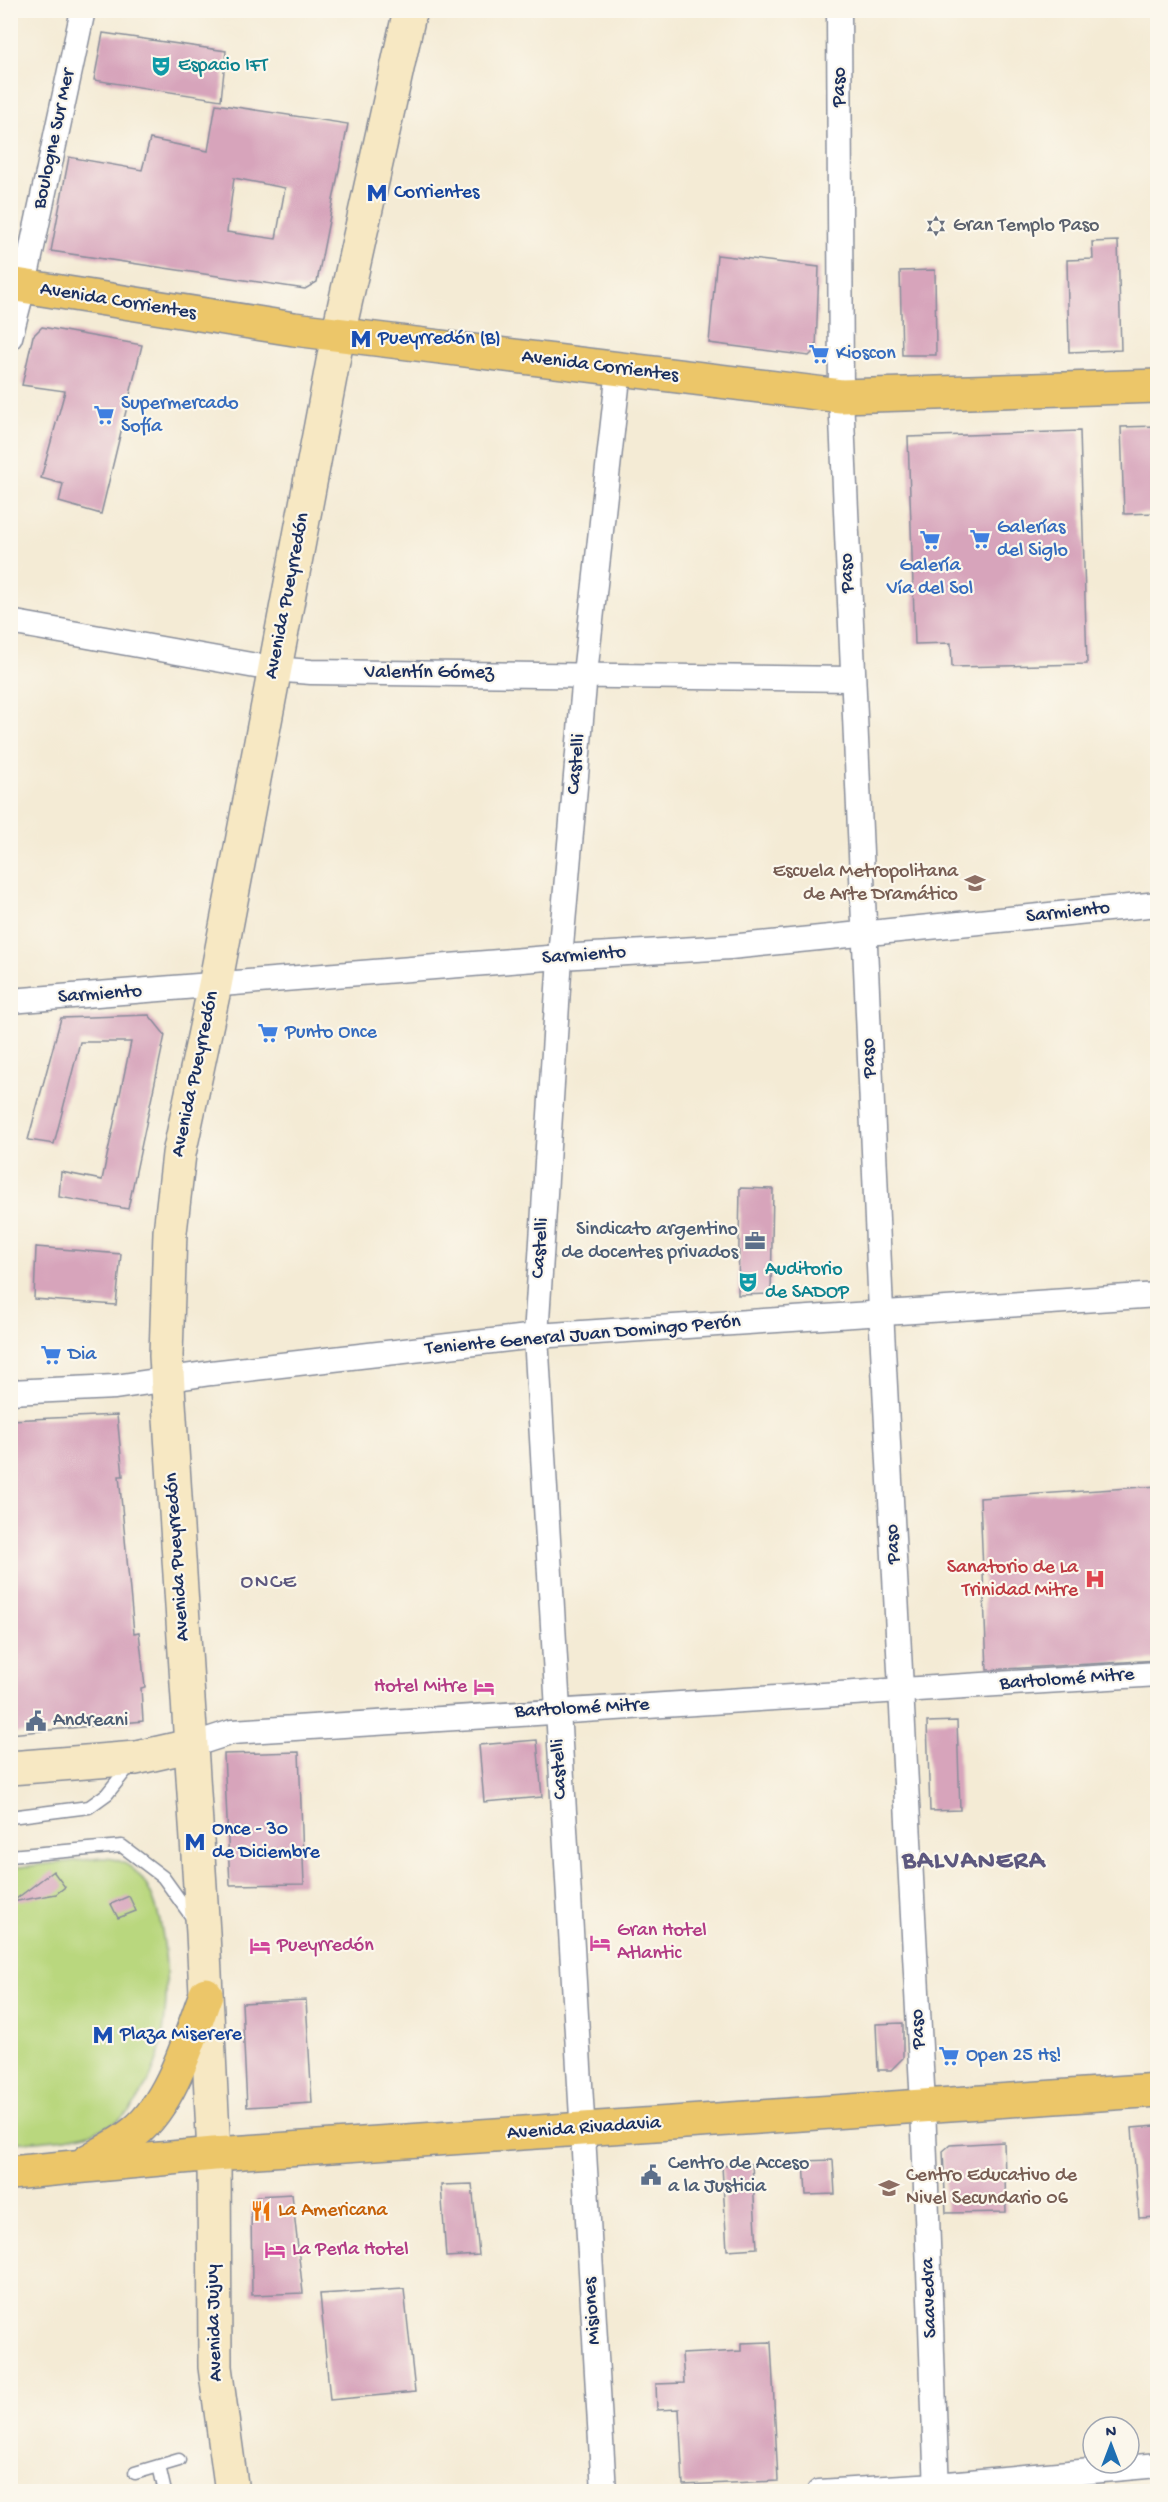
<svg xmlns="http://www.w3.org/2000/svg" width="1168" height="2502" viewBox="0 0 1168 2502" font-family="'Gochi Hand',sans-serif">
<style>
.built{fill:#f1d0e4}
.green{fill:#b9d77e;stroke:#6a836e;stroke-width:1.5}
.building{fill:#d7a4bb;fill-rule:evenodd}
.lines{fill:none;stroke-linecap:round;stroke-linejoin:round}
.lane-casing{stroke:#888d9a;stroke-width:15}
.street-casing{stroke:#888d9a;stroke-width:27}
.secondary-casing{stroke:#888d9a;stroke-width:36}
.primary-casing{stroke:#888d9a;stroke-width:36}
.lane{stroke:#fff;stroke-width:12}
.street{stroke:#fff;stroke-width:24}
.secondary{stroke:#f7e8c3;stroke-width:33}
.primary{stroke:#ecc669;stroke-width:33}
.labels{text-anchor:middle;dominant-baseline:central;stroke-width:4.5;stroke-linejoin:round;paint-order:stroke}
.culture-label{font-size:20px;fill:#0d838f;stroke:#fbf7ec;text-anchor:start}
.street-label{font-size:20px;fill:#1b2f5e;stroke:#fbf7ec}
.transit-label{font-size:20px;fill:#164399;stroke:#fbf7ec;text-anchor:start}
.worship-label{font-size:20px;fill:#5b616d;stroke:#fbf7ec;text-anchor:start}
.shop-label{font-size:20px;fill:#366cbe;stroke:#fbf7ec;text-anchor:start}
.education-label{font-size:20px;fill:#785e54;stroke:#fbf7ec;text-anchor:end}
.service-label{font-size:20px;fill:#4e5e75;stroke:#fbf7ec;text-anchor:start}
.health-label{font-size:20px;fill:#be3a42;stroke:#fbf7ec;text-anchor:end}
.hotel-label{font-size:20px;fill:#b23c85;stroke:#fbf7ec;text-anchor:start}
.food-label{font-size:20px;fill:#c56008;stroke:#fbf7ec;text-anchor:start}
.neighbourhood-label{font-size:21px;letter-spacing:1.5px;fill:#5d587f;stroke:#fbf7ec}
.district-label{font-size:26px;font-weight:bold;letter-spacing:1.5px;fill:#5d587f;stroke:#fbf7ec}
</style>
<rect width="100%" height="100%" fill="#fbf7ec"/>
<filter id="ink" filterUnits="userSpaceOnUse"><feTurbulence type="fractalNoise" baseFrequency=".0167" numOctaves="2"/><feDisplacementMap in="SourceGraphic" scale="12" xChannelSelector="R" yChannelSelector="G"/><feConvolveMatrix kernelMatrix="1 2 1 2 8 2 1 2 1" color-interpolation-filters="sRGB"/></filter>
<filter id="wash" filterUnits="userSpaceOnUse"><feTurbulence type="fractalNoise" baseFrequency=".008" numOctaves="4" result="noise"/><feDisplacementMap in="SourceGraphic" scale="24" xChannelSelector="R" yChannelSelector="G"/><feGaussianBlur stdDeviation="1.35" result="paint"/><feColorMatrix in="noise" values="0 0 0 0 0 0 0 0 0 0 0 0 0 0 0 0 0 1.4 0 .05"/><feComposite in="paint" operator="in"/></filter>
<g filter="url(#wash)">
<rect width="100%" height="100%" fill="#f4ebd5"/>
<path class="built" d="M1157,425L1158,603H1156L1151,426Z"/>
<path class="green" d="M101,1858C177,1856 172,2009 158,2057C152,2077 140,2102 124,2116C94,2141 48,2139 11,2143V1868Z"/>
<g id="blocks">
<g class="building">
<path d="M103,33L226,51L221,100L94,80Z"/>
<path d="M216,104L348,124L317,282L305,289L51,251L69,157L142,170L150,139L208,151ZM234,178L285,188L276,239L227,232Z"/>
<path d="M1118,241L1121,350L1069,352L1067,260L1093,259L1092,242Z"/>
<path d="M717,255L819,267L816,349L809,356L709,343Z"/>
<path d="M935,270L936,355H902L900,271Z"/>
<path d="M42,327L142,345L101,514L59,502L63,484L41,478L65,391L22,385L33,336Z"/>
<path d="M1158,426V513L1124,514L1121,427Z"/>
<path d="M1080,431L1087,664L952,667L951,643L915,644L908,437Z"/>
<path d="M149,1015L165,1035L128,1209L59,1197L61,1172L102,1180L131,1042H80L54,1144L28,1140L61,1018Z"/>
<path d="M740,1188L773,1189L771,1294L738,1295Z"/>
<path d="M36,1247L121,1254L116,1305L34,1299Z"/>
<path d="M117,1415L123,1476H119L134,1633L139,1632L145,1687L141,1688L143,1721L10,1734V1420Z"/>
<path d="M1158,1486V1660L987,1670L980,1498Z"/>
<path d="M957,1721L960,1810L930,1811L927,1722Z"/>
<path d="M537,1740L542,1797L484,1802L479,1745Z"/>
<path d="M299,1752L304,1884L230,1885L224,1754Z"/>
<path d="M53,1871L65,1887L56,1894L12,1902Z"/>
<path d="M129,1896L136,1911L118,1918L111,1904Z"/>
<path d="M306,2000L312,2103L247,2107L242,2003Z"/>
<path d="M903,2023V2058L891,2070H878L876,2024Z"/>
<path d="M1156,2126L1158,2217L1139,2218L1132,2128Z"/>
<path d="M1004,2142L1006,2212L946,2213L943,2151L950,2145Z"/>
<path d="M833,2160L835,2194L806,2195L804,2161Z"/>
<path d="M752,2164L757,2248L727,2250L722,2166Z"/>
<path d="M472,2184L479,2255L446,2257L441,2185Z"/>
<path d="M292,2194L303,2293L252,2295L251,2206L257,2196Z"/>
<path d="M404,2289L415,2392L330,2400L320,2294Z"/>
<path d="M771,2342L778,2481L683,2485L679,2409L657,2410L656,2384L684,2383L682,2354L741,2351V2343Z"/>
</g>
</g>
</g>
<g filter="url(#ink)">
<use href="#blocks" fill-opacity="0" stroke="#888d9a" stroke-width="1.5"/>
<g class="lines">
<g class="lane-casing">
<g id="lane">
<path d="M10,1817L89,1807L107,1794L131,1764"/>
<path d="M10,1856L122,1846L163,1877L194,1920"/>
<path d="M159,2466L165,2492"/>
<path d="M135,2473L179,2460"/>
</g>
</g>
<g class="street-casing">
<g id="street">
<path d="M839,10L841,396L881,1311L923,2105L937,2492"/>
<path d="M10,337L25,280L83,10"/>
<path d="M10,622L273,669L311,672L852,679"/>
<path d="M10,1001L560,957L730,947L1158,904"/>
<path d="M10,1392L115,1387L211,1373L536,1336L1158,1295"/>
<path d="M189,1746L232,1732L1158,1674"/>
<path d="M604,2492L536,1336L560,957L585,674L619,369"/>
<path d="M819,2492L936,2485L1158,2465"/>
</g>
</g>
<g class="secondary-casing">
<g id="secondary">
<path d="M10,1768L136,1758L189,1746"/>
<path d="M232,2492L215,2367L214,2154L203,1933L166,1356L170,1232L179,1154L215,985L338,335L410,10"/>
</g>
</g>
<g class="primary-casing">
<g id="primary">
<path d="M10,284L294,329L841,396L1158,386"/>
<path d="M88,2161C104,2152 121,2144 135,2132C172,2102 190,2037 206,1994"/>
<path d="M10,2173L214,2154L1158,2090"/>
</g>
</g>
<use href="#lane" class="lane"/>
<use href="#street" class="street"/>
<use href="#secondary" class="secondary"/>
<use href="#primary" class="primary"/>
</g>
</g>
<defs>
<g id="theatre-bare" transform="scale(1.62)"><path d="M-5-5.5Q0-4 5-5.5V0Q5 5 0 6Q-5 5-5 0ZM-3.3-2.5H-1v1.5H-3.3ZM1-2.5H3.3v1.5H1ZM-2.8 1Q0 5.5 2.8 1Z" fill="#0f9aa8" stroke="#fbf7ec" stroke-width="2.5" paint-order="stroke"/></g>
<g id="metro-bare" transform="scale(1.62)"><path d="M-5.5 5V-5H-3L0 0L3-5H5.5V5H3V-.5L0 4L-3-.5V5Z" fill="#1a4fb4" stroke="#fbf7ec" stroke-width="2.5" paint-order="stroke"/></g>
<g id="synagogue-bare" transform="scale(1.62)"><path d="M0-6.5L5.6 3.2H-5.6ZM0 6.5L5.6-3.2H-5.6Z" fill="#6b7280" stroke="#fbf7ec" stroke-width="2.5" paint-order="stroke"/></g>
<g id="supermarket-bare" transform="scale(1.62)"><path d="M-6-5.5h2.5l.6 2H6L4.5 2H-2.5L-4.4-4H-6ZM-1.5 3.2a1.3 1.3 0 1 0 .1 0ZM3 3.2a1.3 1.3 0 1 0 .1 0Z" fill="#3f7fe0" stroke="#fbf7ec" stroke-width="2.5" paint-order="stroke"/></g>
<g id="university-bare" transform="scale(1.62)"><path d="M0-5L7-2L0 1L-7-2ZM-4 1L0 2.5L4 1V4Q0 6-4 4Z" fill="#8d6e63" stroke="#fbf7ec" stroke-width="2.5" paint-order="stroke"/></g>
<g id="office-bare" transform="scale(1.62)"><path d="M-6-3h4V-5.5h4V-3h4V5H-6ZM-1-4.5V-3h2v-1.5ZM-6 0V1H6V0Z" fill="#5c6f8a" stroke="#fbf7ec" stroke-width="2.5" paint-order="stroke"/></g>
<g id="hospital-bare" transform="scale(1.62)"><path d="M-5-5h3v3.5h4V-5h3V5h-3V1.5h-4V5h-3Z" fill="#e0444e" stroke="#fbf7ec" stroke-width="2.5" paint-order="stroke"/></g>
<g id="hotel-bare" transform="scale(1.62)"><path d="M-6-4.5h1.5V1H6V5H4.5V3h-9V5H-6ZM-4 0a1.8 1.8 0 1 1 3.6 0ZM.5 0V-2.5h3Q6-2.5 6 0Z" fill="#d1479c" stroke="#fbf7ec" stroke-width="2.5" paint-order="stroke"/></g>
<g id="civic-bare" transform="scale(1.62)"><path d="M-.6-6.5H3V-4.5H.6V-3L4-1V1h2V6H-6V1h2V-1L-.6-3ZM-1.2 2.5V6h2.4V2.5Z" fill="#5c6f8a" stroke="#fbf7ec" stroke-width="2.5" paint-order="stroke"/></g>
<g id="school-bare" transform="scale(1.62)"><path d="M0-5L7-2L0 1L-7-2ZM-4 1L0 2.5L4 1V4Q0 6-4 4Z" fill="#8d6e63" stroke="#fbf7ec" stroke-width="2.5" paint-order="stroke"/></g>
<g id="restaurant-bare" transform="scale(1.62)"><path d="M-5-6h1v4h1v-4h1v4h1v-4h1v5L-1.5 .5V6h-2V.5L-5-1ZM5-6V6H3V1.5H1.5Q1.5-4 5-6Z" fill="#e8710a" stroke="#fbf7ec" stroke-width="2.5" paint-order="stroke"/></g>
</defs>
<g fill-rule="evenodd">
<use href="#theatre-bare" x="161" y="66"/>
<use href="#metro-bare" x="377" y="193"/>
<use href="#synagogue-bare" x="936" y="226"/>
<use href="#metro-bare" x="361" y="339"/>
<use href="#supermarket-bare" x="819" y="354"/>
<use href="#supermarket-bare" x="104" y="415"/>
<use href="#supermarket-bare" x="980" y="539"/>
<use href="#supermarket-bare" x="930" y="540"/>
<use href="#university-bare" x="975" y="883"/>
<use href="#supermarket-bare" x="268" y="1033"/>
<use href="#office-bare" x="755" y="1241"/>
<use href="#theatre-bare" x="748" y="1282"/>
<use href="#supermarket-bare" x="51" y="1355"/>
<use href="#hospital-bare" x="1095" y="1579"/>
<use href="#hotel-bare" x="484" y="1687"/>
<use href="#civic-bare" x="36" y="1721"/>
<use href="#metro-bare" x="195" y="1842"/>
<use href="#hotel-bare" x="600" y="1943"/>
<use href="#hotel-bare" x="260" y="1946"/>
<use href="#metro-bare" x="103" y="2035"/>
<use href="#supermarket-bare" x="949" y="2056"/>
<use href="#civic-bare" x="651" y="2175"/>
<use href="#school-bare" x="889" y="2188"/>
<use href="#restaurant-bare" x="261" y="2211"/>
<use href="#hotel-bare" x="275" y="2250"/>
</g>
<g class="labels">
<g class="culture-label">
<text x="178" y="66">Espacio IFT</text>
<text x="765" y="1270">Auditorio<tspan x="765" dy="23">de SADOP</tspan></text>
</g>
<g class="street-label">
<text transform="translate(840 87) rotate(-90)">Paso</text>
<text transform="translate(55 139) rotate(-78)">Boulogne Sur Mer</text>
<text transform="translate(118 302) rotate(9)">Avenida Corrientes</text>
<text transform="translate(600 367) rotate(7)">Avenida Corrientes</text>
<text transform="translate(848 573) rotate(-92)">Paso</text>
<text transform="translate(288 596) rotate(-79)">Avenida Pueyrredón</text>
<text x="429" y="673">Valentín Gómez</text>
<text transform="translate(577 764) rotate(-85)">Castelli</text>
<text transform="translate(1068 913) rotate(-6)">Sarmiento</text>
<text transform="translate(584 956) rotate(-4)">Sarmiento</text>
<text transform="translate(100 995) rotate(-4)">Sarmiento</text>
<text transform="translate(870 1058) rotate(-93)">Paso</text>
<text transform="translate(196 1074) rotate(-78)">Avenida Pueyrredón</text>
<text transform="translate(541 1248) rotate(-86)">Castelli</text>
<text transform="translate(583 1336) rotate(-5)">Teniente General Juan Domingo Perón</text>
<text transform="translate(894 1544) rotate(-93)">Paso</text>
<text transform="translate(178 1557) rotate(-94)">Avenida Pueyrredón</text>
<text transform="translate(1067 1680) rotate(-4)">Bartolomé Mitre</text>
<text transform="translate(582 1709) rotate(-3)">Bartolomé Mitre</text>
<text transform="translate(560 1769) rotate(-93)">Castelli</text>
<text transform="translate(919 2029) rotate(-93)">Paso</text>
<text transform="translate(584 2129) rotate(-4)">Avenida Rivadavia</text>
<text transform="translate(930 2298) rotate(-92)">Saavedra</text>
<text transform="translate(593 2311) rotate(-94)">Misiones</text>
<text transform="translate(215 2323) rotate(-92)">Avenida Jujuy</text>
</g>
<g class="transit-label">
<text x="394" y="193">Corrientes</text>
<text x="378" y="339">Pueyrredón (B)</text>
<text x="212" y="1830">Once - 30<tspan x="212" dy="23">de Diciembre</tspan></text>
<text x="120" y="2035">Plaza Miserere</text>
</g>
<g class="worship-label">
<text x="953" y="226">Gran Templo Paso</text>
</g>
<g class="shop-label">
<text x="836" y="354">Kioscon</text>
<text x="121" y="404">Supermercado<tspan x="121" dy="23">Sofía</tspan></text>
<text x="997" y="528">Galerías<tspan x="997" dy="23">del Siglo</tspan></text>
<text x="930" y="566" text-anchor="middle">Galería<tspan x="930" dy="23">Vía del Sol</tspan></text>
<text x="285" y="1033">Punto Once</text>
<text x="68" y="1355">Dia</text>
<text x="966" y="2056">Open 25 Hs!</text>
</g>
<g class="education-label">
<text x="958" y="872">Escuela Metropolitana<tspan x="958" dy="23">de Arte Dramático</tspan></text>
<text x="906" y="2176" text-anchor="start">Centro Educativo de<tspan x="906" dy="23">Nivel Secundario 06</tspan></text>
</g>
<g class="service-label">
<text x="738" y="1230" text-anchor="end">Sindicato argentino<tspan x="738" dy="23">de docentes privados</tspan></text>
<text x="53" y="1721">Andreani</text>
<text x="668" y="2164">Centro de Acceso<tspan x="668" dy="23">a la Justicia</tspan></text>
</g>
<g class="health-label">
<text x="1078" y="1568">Sanatorio de La<tspan x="1078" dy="23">Trinidad Mitre</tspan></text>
</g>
<g class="hotel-label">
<text x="467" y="1687" text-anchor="end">Hotel Mitre</text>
<text x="617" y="1931">Gran Hotel<tspan x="617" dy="23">Atlantic</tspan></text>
<text x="277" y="1946">Pueyrredón</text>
<text x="292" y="2250">La Perla Hotel</text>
</g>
<g class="food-label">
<text x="278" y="2211">La Americana</text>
</g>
<g class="neighbourhood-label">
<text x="269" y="1583">ONCE</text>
</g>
<g class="district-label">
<text x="974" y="1862">BALVANERA</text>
</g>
</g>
<rect width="1168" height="2502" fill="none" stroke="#fbf7ec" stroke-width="36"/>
<g transform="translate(1111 2445)"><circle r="28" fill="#fbf7ec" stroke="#a1a7b3" stroke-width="1.5"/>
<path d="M0-4.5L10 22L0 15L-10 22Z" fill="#1f6fb2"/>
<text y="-9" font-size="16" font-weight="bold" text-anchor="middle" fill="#1b2f5e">N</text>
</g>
</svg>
